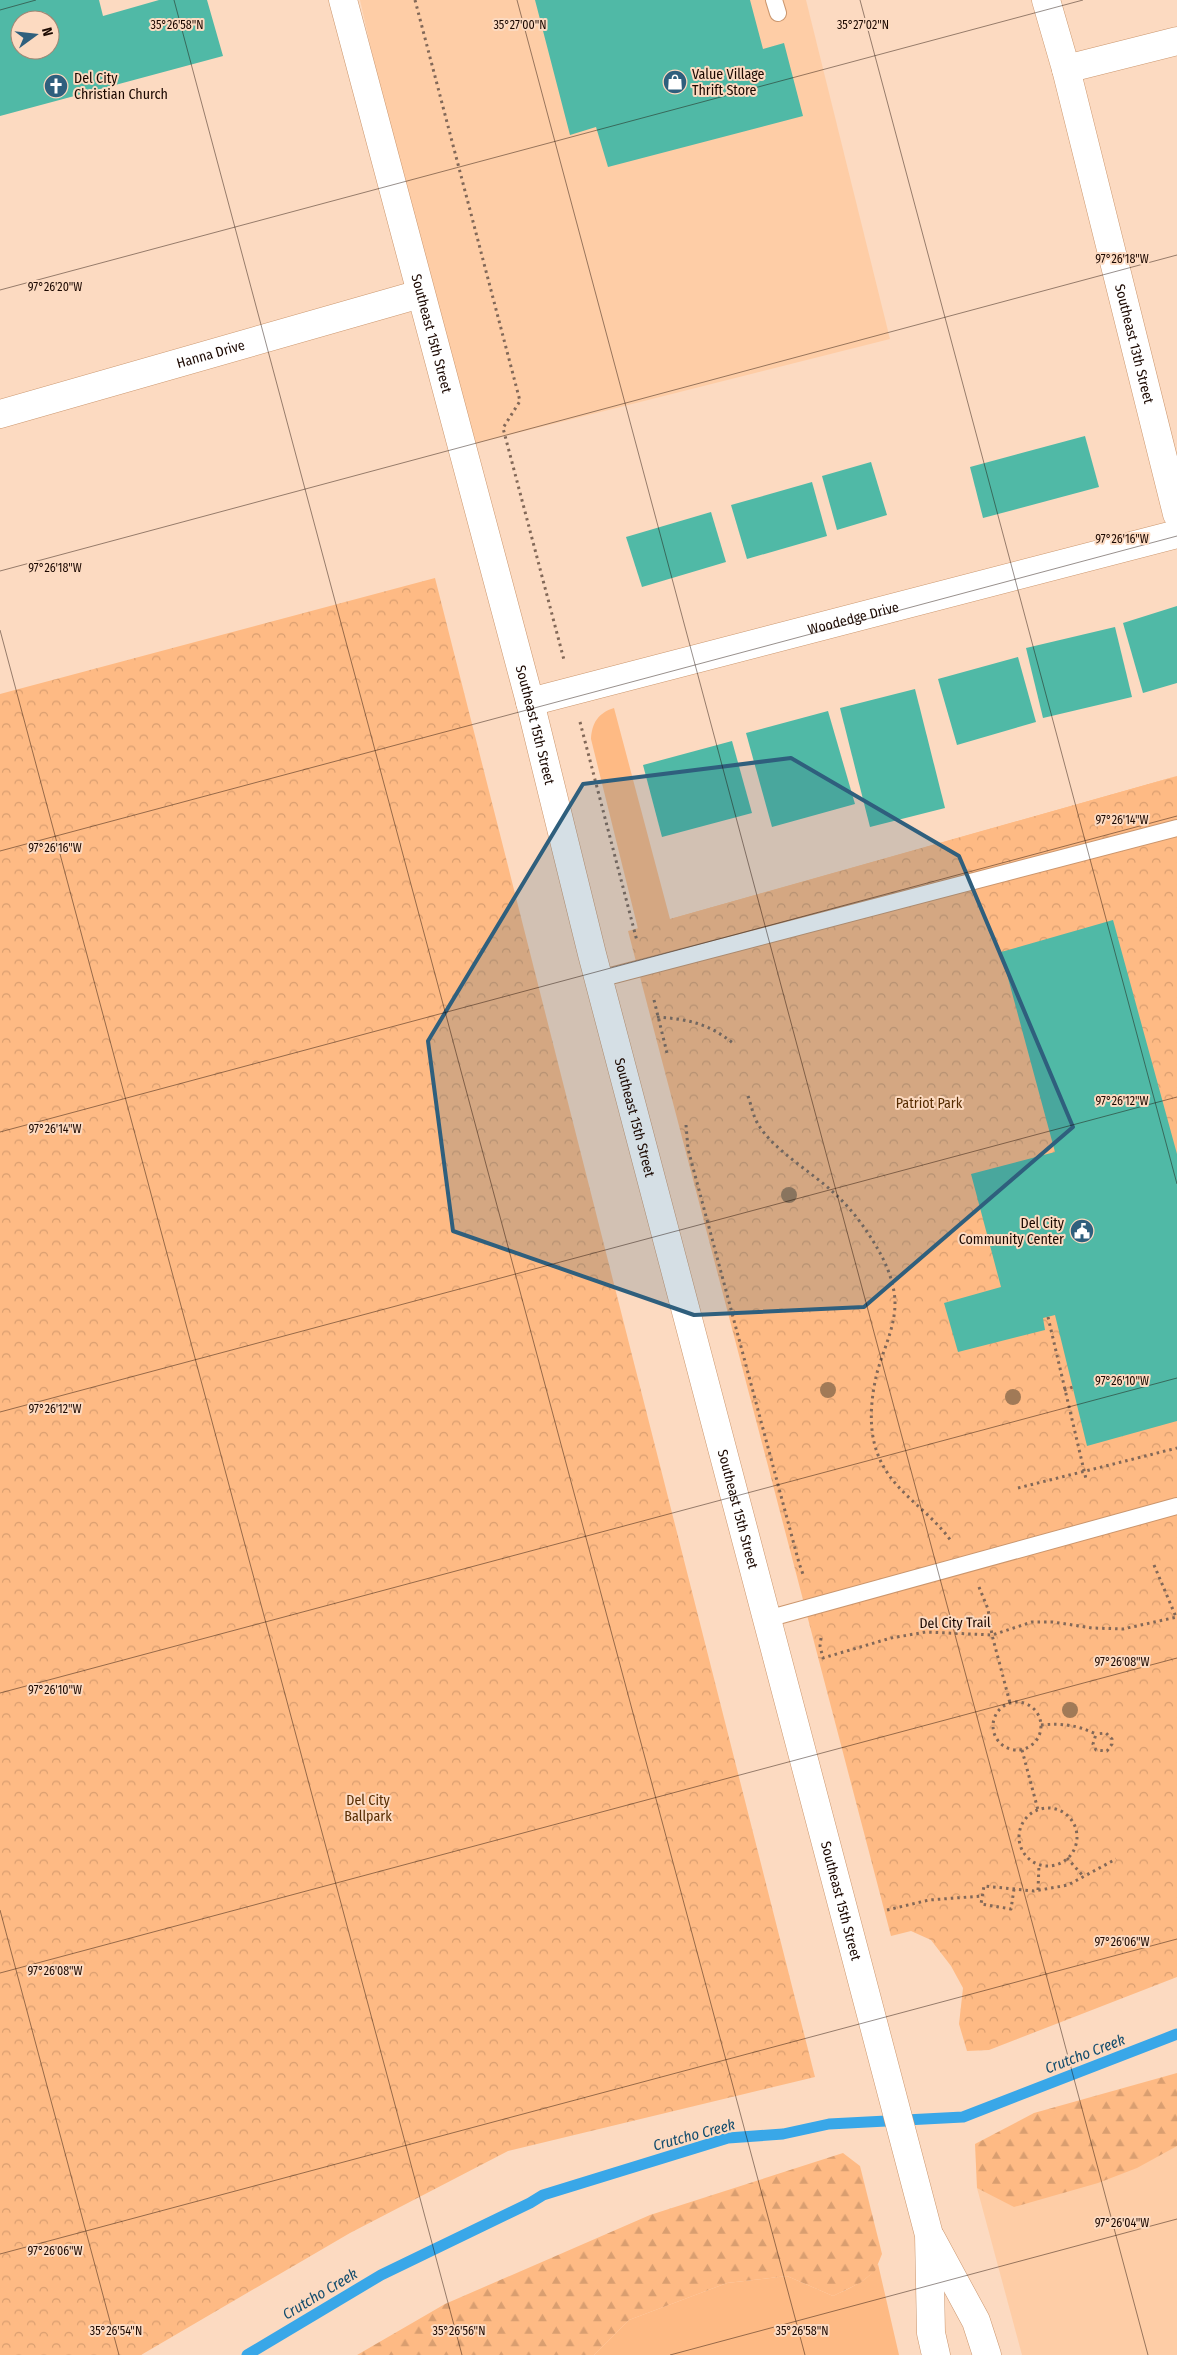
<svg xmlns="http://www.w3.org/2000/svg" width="1177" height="2355" viewBox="0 0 1177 2355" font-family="'Fira Sans Condensed',sans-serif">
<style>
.built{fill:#fecda6}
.grass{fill:#feba84}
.forest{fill:url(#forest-firs)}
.park{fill:url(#park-crowns)}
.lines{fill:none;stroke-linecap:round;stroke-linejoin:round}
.stream{stroke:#39a7e8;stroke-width:11}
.building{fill:#50b9a6;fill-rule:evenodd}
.service-casing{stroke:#cb966d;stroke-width:18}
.minor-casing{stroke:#cb966d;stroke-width:29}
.secondary-casing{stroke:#cb966d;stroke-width:29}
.path{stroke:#826858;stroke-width:3;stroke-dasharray:2.5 4;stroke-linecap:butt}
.service{stroke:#fff;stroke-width:16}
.minor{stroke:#fff;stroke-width:28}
.secondary{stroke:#fff;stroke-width:28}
.tree{fill:#a17a57}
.marked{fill:#2f5f7d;fill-opacity:0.2;stroke:#2f5f7d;stroke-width:4;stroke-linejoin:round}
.ticks{fill:none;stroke:#1b0800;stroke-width:1;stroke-opacity:0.45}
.labels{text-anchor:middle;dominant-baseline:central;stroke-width:4;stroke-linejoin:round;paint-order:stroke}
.poi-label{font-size:14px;fill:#1b0800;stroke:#fcdac1;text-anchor:start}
.street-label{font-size:14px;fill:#1b0800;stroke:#fcdac1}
.park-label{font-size:14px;fill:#562c01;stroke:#fcdac1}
.water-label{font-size:15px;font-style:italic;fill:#124c6d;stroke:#fcdac1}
.ticks-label{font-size:12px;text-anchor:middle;fill:#1b0800;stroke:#fcdac1;stroke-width:4;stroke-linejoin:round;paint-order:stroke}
</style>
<defs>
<pattern id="forest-firs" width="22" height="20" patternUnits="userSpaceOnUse" patternTransform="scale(1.25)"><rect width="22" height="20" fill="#feba84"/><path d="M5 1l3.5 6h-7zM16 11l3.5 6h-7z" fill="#d99e70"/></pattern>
<pattern id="park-crowns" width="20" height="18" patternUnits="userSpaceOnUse" patternTransform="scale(1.25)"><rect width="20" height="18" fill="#feba84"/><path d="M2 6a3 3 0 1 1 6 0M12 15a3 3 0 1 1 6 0" fill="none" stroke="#d99e70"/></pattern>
</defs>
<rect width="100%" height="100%" fill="#fcdac1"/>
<g class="built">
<path d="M360,0H806L890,339L461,447Z"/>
<path d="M1177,2127V2355H1022L977,2188Z"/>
</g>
<g class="grass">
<path d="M614,708L670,919L1177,776L641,941L591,739C592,723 598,713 614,708Z"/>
<path d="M878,2264L899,2355H594L629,2320L727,2283L787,2276L833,2296C849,2288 870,2281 878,2264Z"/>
</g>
<g class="forest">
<path d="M1177,2073V2146L1137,2168L1098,2183L1014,2207L977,2188L975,2144L1034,2113Z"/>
<path d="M843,2153L860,2166L882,2254L875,2271L860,2283L833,2296L787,2276L727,2283L629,2320L594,2355H357L445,2304L650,2215Z"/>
</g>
<g class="park">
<path d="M435,578L815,2077L508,2151L350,2233L141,2355H0V694Z"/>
<path d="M1177,776V1977L989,2050L967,2051L959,2024L963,1988L951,1966L931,1940L911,1931L891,1936L628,931Z"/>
</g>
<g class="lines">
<path class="stream" d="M247,2355L381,2275L530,2203L543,2195L728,2138L783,2134L829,2124L963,2117L1177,2034"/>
</g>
<g class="building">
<path d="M0,0H99L103,16L159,0H207L223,56L0,116ZM20,20H50V50H20Z"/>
<path d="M535,0H750L763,49L784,43L803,116L608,167L596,127L570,135Z"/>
<path d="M1085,436L1099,487L983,518L970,467Z"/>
<path d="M871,462L887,515L837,530L822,476Z"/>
<path d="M812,482L827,536L747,559L731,505Z"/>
<path d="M711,512L726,562L642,587L626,537Z"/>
<path d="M1177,606V683L1143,693L1123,623Z"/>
<path d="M1115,627L1132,697L1043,718L1026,648Z"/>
<path d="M1018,657L1036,722L957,745L938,679Z"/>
<path d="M915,689L945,808L870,827L840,708Z"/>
<path d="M828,711L855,804L772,827L746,733Z"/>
<path d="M732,741L752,813L662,837L643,765Z"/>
<path d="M1113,920L1177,1154V1421L1087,1446L1055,1315L1043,1318L1045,1330L958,1352L944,1303L1001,1287L971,1174L1055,1152L1001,952Z"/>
</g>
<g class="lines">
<g class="service-casing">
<g id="service">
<path d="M774,0L778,13"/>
<path d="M599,979L1177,828"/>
<path d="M767,1619L1177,1506"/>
</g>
</g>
<g class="minor-casing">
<g id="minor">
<path id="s1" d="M1046,0L1066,69L1177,514"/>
<path d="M1066,69L1177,41"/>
<path id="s2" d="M0,414L420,294"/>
<path id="s3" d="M530,702L1177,534"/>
</g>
</g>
<g class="secondary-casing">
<g id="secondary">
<path id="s4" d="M343,0L530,702L592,954L929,2235L931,2333L936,2355"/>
<path d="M931,2238L976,2321L987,2355"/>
</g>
</g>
<g class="path">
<path d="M415,0L520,401L503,428L564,660"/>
<path d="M580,722L637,941"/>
<path d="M654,1000L667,1053"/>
<path d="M657,1017C688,1019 710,1024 734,1044"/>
<path d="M748,1096C751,1104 753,1116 758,1124C773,1150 812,1172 834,1193C852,1209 868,1231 880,1253C888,1267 895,1287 895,1303C895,1328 883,1350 877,1373C871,1397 868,1428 877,1452C890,1491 929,1509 951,1541"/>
<path d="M686,1125L688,1149L799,1563L804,1577"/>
<path d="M1048,1317L1086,1479"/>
<path d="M1064,1390L1073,1387"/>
<path d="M1018,1488L1177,1448"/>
<path d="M1154,1565L1176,1617"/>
<path d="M979,1587L988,1609L992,1635L1010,1703"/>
<path d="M821,1638L820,1646L823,1658L891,1638L926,1632L992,1635L1032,1622H1053L1092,1628L1123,1629L1177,1617"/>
<circle cx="1017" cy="1726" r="24"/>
<path d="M1041,1725C1062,1723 1077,1725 1096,1734L1093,1744L1096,1750L1107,1751L1112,1744V1739L1106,1733L1096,1734"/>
<path d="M1022,1750L1038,1810"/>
<circle cx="1048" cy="1837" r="29"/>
<path d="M1067,1858L1084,1877"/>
<path d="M1014,1889L1011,1909L981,1904L984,1886L1034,1891L1068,1885L1116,1859"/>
<path d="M1038,1890L1039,1865"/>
<path d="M887,1910L929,1900L982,1896"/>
</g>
<use href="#service" class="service"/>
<use href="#minor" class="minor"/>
<use href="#secondary" class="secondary"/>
</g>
<g class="tree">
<circle cx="789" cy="1195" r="8"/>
<circle cx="828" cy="1390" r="8"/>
<circle cx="1013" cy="1397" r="8"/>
<circle cx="1070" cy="1710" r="8"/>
</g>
<path class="marked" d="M791,758L959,856L1073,1127L864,1307L694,1315L453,1231L428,1041L583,784Z"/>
<path class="ticks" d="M174,0L805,2355M517,0L1148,2355M860,0L1177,1184M0,10L36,0M0,290L1083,0M0,571L1177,255M0,630L462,2355M0,851L1177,536M0,1132L1177,816M0,1412L1177,1097M0,1693L1177,1378M0,1910L119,2355M0,1973L1177,1658M0,2254L1177,1939M670,2355L1177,2219"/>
<defs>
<g id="shop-disc" transform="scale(1.25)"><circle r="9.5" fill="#2f5f7d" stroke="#fcdac1"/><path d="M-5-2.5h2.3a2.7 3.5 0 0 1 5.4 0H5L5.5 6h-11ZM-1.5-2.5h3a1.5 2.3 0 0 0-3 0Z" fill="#fff"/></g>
<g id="church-disc" transform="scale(1.25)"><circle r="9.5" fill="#2f5f7d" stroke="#fcdac1"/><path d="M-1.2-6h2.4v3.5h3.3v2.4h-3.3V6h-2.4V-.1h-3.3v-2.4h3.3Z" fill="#fff"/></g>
<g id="civic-disc" transform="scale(1.25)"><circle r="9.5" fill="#2f5f7d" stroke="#fcdac1"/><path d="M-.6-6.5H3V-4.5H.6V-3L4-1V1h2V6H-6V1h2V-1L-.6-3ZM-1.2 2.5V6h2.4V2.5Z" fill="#fff"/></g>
</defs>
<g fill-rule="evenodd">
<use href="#shop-disc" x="675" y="82"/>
<use href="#church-disc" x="56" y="86"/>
<use href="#civic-disc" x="1082" y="1231"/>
</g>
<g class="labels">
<g class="poi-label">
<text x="692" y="74">Value Village<tspan x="692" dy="16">Thrift Store</tspan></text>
<text x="74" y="78">Del City<tspan x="74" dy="16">Christian Church</tspan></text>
<text x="1064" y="1223" text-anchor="end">Del City<tspan x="1064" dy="16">Community Center</tspan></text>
</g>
<g class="street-label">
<text stroke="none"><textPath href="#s4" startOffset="345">Southeast 15th Street</textPath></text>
<text stroke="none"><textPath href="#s1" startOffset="355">Southeast 13th Street</textPath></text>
<text stroke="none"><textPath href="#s2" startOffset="219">Hanna Drive</textPath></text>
<text stroke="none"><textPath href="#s3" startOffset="334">Woodedge Drive</textPath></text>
<text stroke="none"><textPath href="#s4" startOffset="750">Southeast 15th Street</textPath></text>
<text stroke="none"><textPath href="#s4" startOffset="1155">Southeast 15th Street</textPath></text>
<text stroke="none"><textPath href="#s4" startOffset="1560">Southeast 15th Street</textPath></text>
<text transform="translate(955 1623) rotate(-1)">Del City Trail</text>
<text stroke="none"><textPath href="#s4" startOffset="1965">Southeast 15th Street</textPath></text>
</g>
<g class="park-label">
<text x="929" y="1103">Patriot Park</text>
<text x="368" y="1800">Del City<tspan x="368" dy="16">Ballpark</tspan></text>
</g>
<g class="water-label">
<text transform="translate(1085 2054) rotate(-21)">Crutcho Creek</text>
<text transform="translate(694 2135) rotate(-15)">Crutcho Creek</text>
<text transform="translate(320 2294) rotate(-31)">Crutcho Creek</text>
</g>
</g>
<g class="ticks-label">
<text x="177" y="29">35°26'58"N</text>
<text x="520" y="29">35°27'00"N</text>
<text x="863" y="29">35°27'02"N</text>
<text x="1122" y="263">97°26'18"W</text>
<text x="55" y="291">97°26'20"W</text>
<text x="1122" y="543">97°26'16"W</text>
<text x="55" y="572">97°26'18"W</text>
<text x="1122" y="824">97°26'14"W</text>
<text x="55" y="852">97°26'16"W</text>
<text x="1122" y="1105">97°26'12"W</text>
<text x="55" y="1133">97°26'14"W</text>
<text x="1122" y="1385">97°26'10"W</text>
<text x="55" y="1413">97°26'12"W</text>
<text x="1122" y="1666">97°26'08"W</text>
<text x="55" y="1694">97°26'10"W</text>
<text x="1122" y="1946">97°26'06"W</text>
<text x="55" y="1975">97°26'08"W</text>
<text x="1122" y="2227">97°26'04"W</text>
<text x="55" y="2255">97°26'06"W</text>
<text x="116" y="2335">35°26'54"N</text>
<text x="459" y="2335">35°26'56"N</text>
<text x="802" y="2335">35°26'58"N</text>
</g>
<g transform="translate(35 35) rotate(75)"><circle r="24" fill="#fcdac1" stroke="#a28674"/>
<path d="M0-4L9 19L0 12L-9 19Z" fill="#2f5f7d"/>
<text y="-8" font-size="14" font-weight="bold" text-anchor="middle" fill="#1b0800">N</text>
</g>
</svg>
